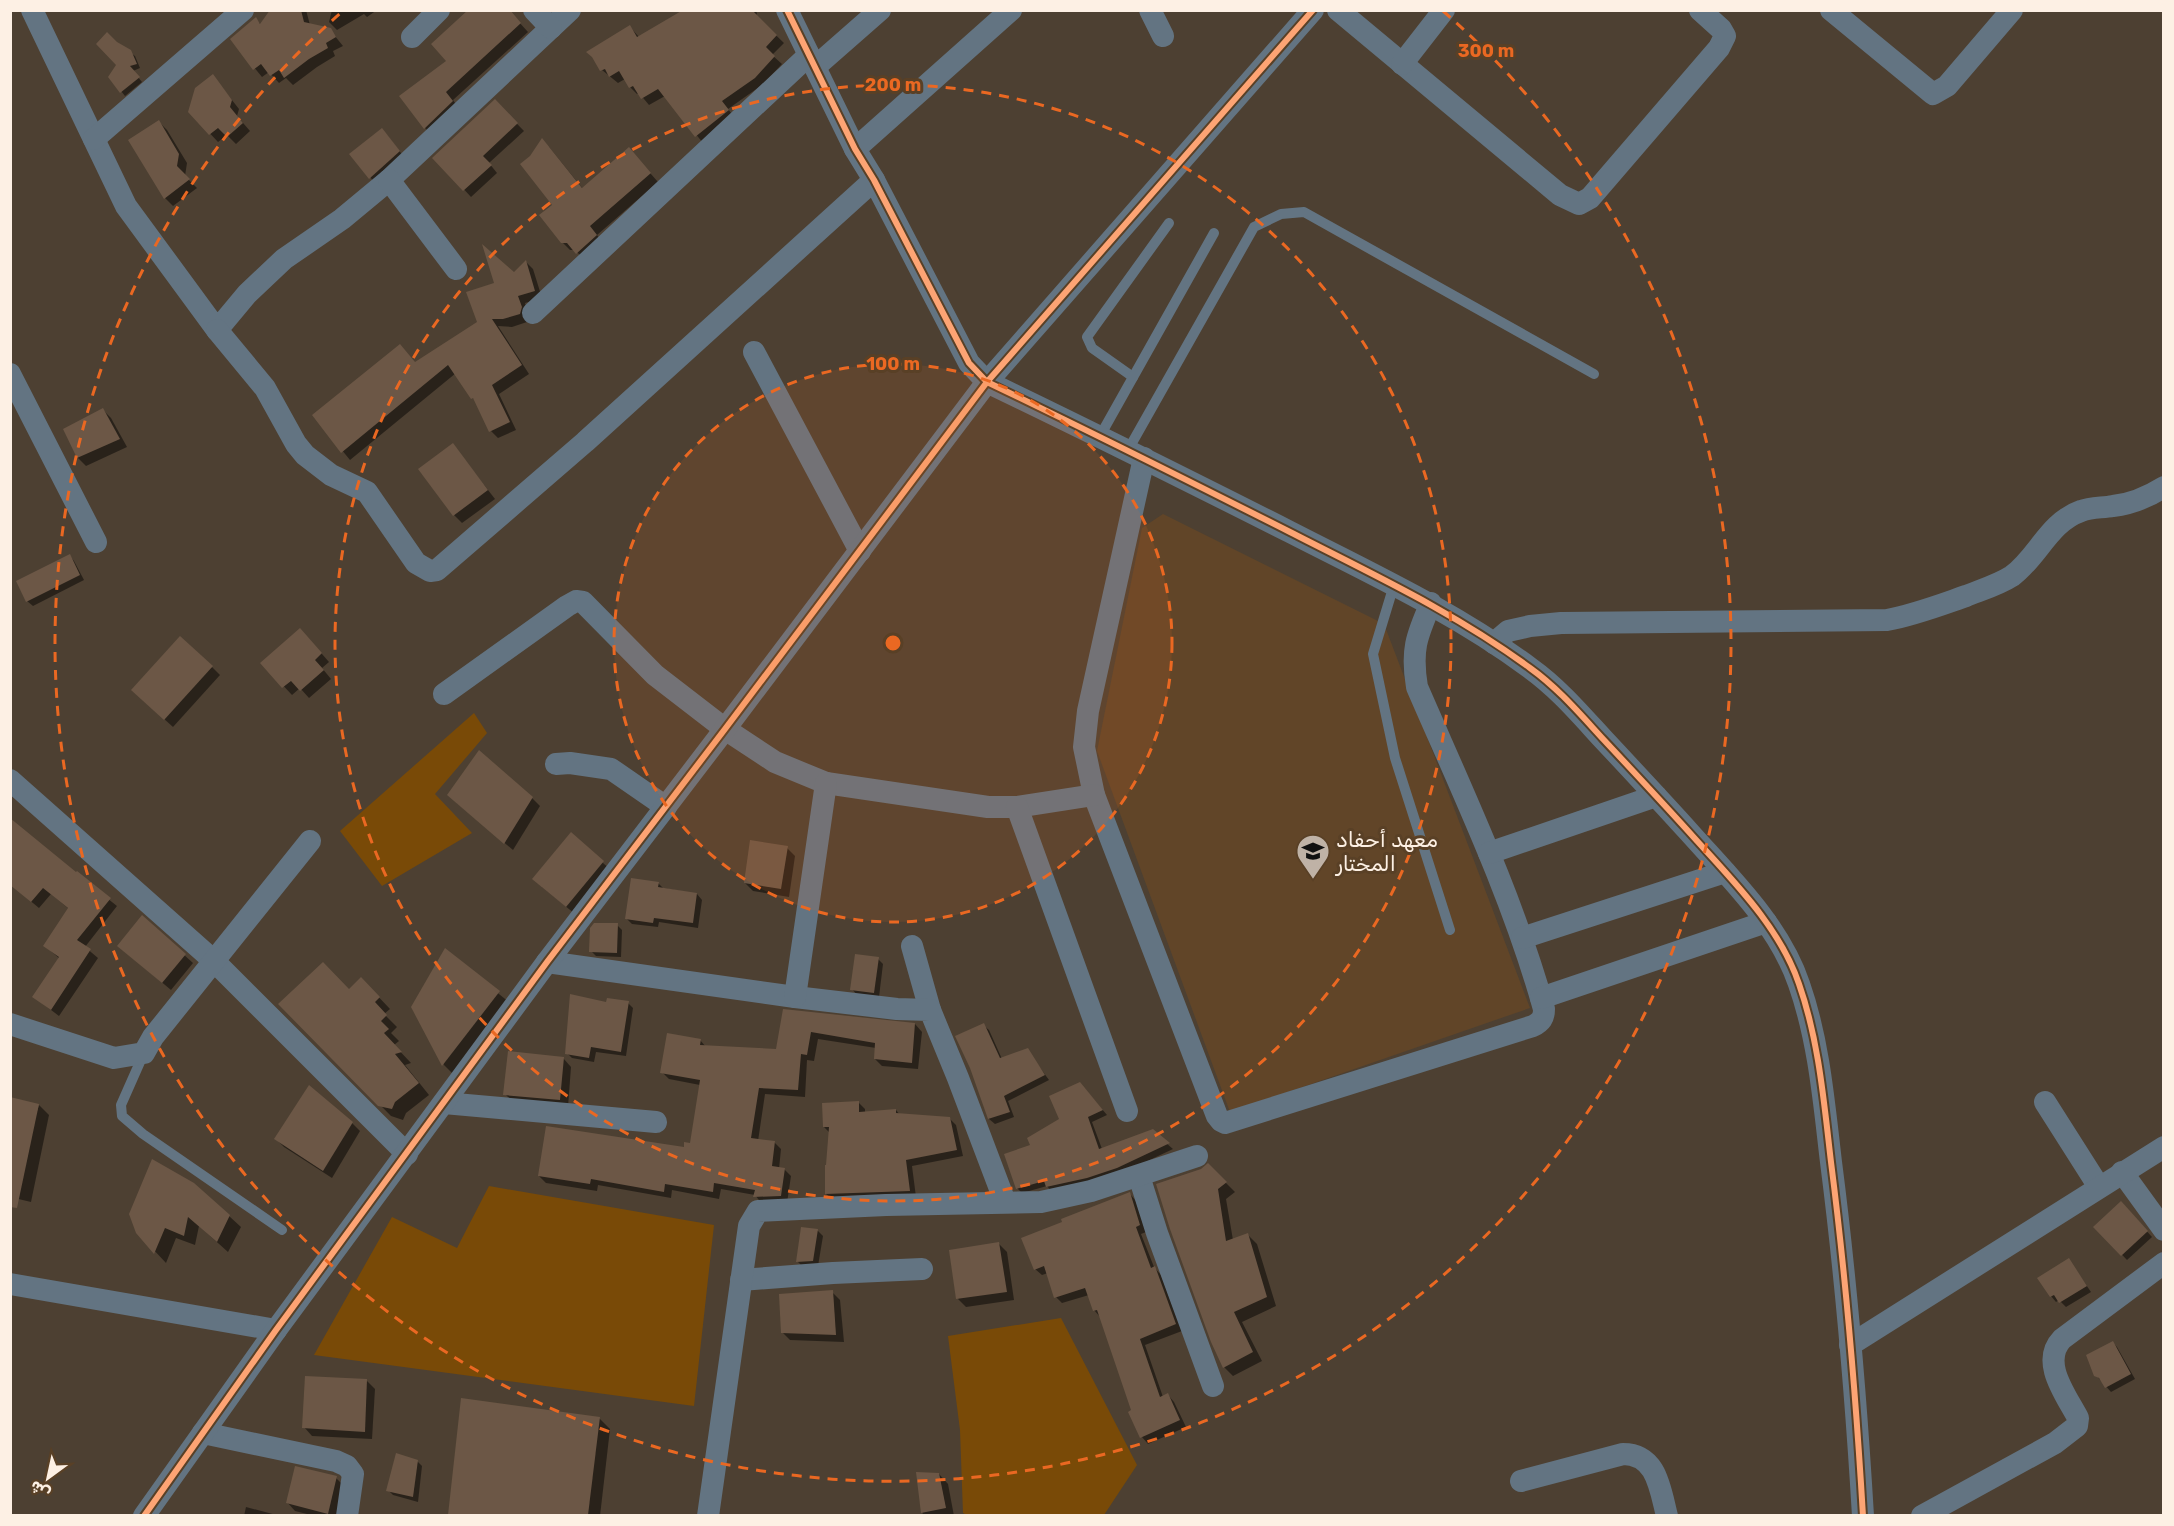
<svg xmlns="http://www.w3.org/2000/svg" width="2174" height="1526" viewBox="0 0 2174 1526" font-family="Rubik,Cairo,sans-serif">
<style>
.built{fill:#614528}
.green{fill:#794a07}
.shadow{fill:#0007}
.building{fill:#6c5746}
.lines{fill:none;stroke-linecap:round;stroke-linejoin:round}
.service{stroke:#637482;stroke-width:10}
.minor{stroke:#637482;stroke-width:22}
.cycleway-casing{stroke:#594026;stroke-width:10}
.cycleway{stroke:#fda474;stroke-width:6}
.ring{fill:none;stroke:#ea6822;stroke-width:3;stroke-dasharray:10 8}
.labels{text-anchor:middle;dominant-baseline:central;stroke-width:6;stroke-linejoin:round;paint-order:stroke}
.poi-label{font-size:21px;fill:#fdf0e4;stroke:#594026;text-anchor:start}
.centre{fill:#ea6822;stroke:#594026;stroke-width:3}
.ring-label{font-size:18px;text-anchor:middle;font-weight:bold;fill:#ea6822;stroke:#594026;stroke-width:6;stroke-linejoin:round;paint-order:stroke}
</style>
<rect width="100%" height="100%" fill="#4d4032"/>
<path class="built" d="M1163,514L1384,624L1530,1008L1230,1112L1097,751L1142,528Z"/>
<g class="green">
<path d="M474,713L487,733L435,794L472,833L382,886L340,831Z"/>
<path d="M489,1186L714,1225L694,1406L314,1355L392,1217L457,1248Z"/>
<path d="M1061,1318L1137,1465L1104,1515L969,1516L963,1513L960,1430L948,1336Z"/>
</g>
<g class="shadow">
<path d="M272,10H306L310,25L330,30L343,46L333,51L335,56L317,67L293,85L286,78L279,83L269,72L262,77L232,40L256,19L261,25Z"/>
<path d="M332,10H377L367,17L364,14L337,30L329,22Z"/>
<path d="M508,10L528,32L453,100L460,110L433,136L425,128L439,68Z"/>
<path d="M686,10H755L757,13L756,16L784,43L772,55L782,64L762,85L728,109L735,118L703,143L665,96L649,105L639,93L637,94L630,87L625,79L618,83L602,70L630,27L639,37Z"/>
<path d="M116,43L135,56L140,68L133,71L142,82L125,96L110,77L118,65Z"/>
<path d="M213,76L239,109L237,116L250,131L236,144L227,135L218,142L189,111Z"/>
<path d="M495,101L524,131L489,163L497,173L471,197L435,158Z"/>
<path d="M159,122L167,130L187,163L185,176L197,188L173,206L165,198Z"/>
<path d="M387,135L404,157L375,183L351,154Z"/>
<path d="M549,147L583,189L636,157L658,182L597,235L603,243L585,260L575,250H570L562,242L555,205Z"/>
<path d="M526,262L533,269L542,298L525,303L529,315L527,322L512,327L498,326L529,374L499,394L516,430L498,438L491,431L477,403L456,373L350,460L314,416L416,364L479,322L496,284L514,274Z"/>
<path d="M103,410L111,418L127,447L86,466L78,458L65,429Z"/>
<path d="M453,445L495,499L462,523L454,515Z"/>
<path d="M69,555L74,561L84,580L33,606L27,601Z"/>
<path d="M308,638L329,662L322,668L331,679L309,698L300,688L292,695L262,663Z"/>
<path d="M212,667L220,675L173,727L141,698Z"/>
<path d="M532,798L540,806L513,850L457,803Z"/>
<path d="M10,821L117,906L85,947L98,958L59,1016L34,997L59,958L45,946L69,909L51,894L39,908L10,884Z"/>
<path d="M571,835L611,870L575,914L542,887Z"/>
<path d="M787,848L795,856L789,897L753,891L745,883Z"/>
<path d="M658,883L663,888L697,894L702,900L698,928L659,922L658,927L632,924L627,919Z"/>
<path d="M142,917L193,963L171,990L127,953Z"/>
<path d="M617,925L622,930L621,957L596,956L591,951Z"/>
<path d="M445,950L510,1003L454,1075L444,1065L413,1007Z"/>
<path d="M878,959L883,964L879,997L857,995L852,989Z"/>
<path d="M372,990L390,1009L384,1014L397,1027L391,1033L399,1041L394,1045L411,1063L405,1065L429,1095L406,1113L403,1120L391,1116L281,1004L349,991Z"/>
<path d="M628,1003L633,1008L626,1056L596,1052L594,1062L572,1058L567,1053L608,1004Z"/>
<path d="M784,1011L915,1024L922,1032L918,1069L882,1066L875,1059L876,1048L818,1039L814,1061L807,1060L805,1097L765,1094L758,1141L774,1142L781,1149L779,1169H784L791,1176L787,1203L762,1204L755,1195L721,1189L719,1199L672,1190L671,1198L598,1185L597,1191L546,1183L539,1176L685,1149L691,1145L700,1085L669,1079L662,1072L700,1040L706,1047L777,1051Z"/>
<path d="M983,1025L989,1030L1002,1059L1027,1050L1049,1080L1008,1101L1014,1117L995,1124L989,1119L971,1067Z"/>
<path d="M563,1058L571,1067L568,1107L513,1102L505,1094Z"/>
<path d="M1085,1089L1107,1115L1092,1122L1102,1149L1152,1131L1173,1149L1122,1173L1052,1192L1047,1186L1022,1193L1017,1188L1032,1146L1061,1120Z"/>
<path d="M859,1103L865,1109V1113L896,1110L900,1115L949,1118L956,1125L963,1156L912,1166L916,1197L833,1200L826,1194L830,1133L824,1127Z"/>
<path d="M39,1105L49,1115L31,1202L10,1197Z"/>
<path d="M352,1123L360,1131L332,1178L284,1147L276,1139Z"/>
<path d="M1208,1165L1235,1192L1226,1199L1233,1240L1248,1235L1257,1244L1276,1306L1242,1322L1262,1361L1233,1376L1224,1367L1202,1170Z"/>
<path d="M1130,1194L1136,1201L1146,1232L1141,1234L1154,1267L1161,1275L1182,1331L1145,1345L1163,1397L1168,1395L1174,1402L1186,1427L1148,1444L1142,1437L1130,1413L1133,1411L1101,1318L1094,1310L1089,1295L1062,1303L1056,1297L1048,1273L1042,1275L1035,1269Z"/>
<path d="M2126,1208L2152,1237L2127,1260L2096,1227Z"/>
<path d="M130,1214L229,1216L241,1227L228,1252L199,1226L195,1245L176,1238L166,1263L137,1232Z"/>
<path d="M803,1228L818,1231L823,1236L818,1266H802L797,1261Z"/>
<path d="M999,1244L1007,1252L1014,1300L966,1307L958,1299Z"/>
<path d="M2069,1260L2091,1292L2066,1307L2059,1300L2056,1302L2051,1296Z"/>
<path d="M832,1292L840,1300L844,1342L790,1340L782,1332Z"/>
<path d="M2112,1342L2117,1347L2135,1379L2111,1392L2096,1375Z"/>
<path d="M367,1381L375,1389L372,1439L312,1436L304,1427Z"/>
<path d="M463,1400L599,1418L610,1429L600,1516H449Z"/>
<path d="M417,1461L422,1466L418,1502L393,1495L388,1490Z"/>
<path d="M918,1473L939,1474L948,1484L954,1516H923Z"/>
<path d="M336,1478L344,1486L337,1516H315L295,1511L287,1502Z"/>
<path d="M246,1507L280,1516H244Z"/>
</g>
<g class="building">
<path d="M270,10H301L304,22L331,28L336,37L326,43L328,48L309,59L284,78L279,70L270,76L261,64L253,70L230,39L256,17L260,24Z"/>
<path d="M468,10H510L521,23L446,92L453,101L424,129L399,96L446,61L431,44Z"/>
<path d="M683,10H752L777,35L766,47L775,56L755,78L722,101L729,110L695,137L658,89L641,99L633,86L629,88L619,71L609,77L605,69L600,71L592,57L586,52L630,25L637,37Z"/>
<path d="M107,32L117,42L131,50L137,64L130,66L140,77L120,93L108,77L116,65L96,44Z"/>
<path d="M213,74L232,100L230,107L243,123L227,137L218,128L209,135L188,112L195,88Z"/>
<path d="M495,99L518,123L483,156L492,165L463,191L432,158Z"/>
<path d="M159,120L179,154L177,166L190,179L164,199L128,140Z"/>
<path d="M382,128L400,151L369,179L349,154Z"/>
<path d="M542,138L582,188L629,147L651,173L590,226L597,235L576,254L567,243H561L539,215L552,205L520,164L530,156Z"/>
<path d="M482,244L514,272L526,260L535,291L518,296L522,307L520,314L503,319H492L522,365L492,385L510,422L489,432L473,398L471,399L448,365L341,453L312,415L400,344L415,362L477,322L466,292L494,283Z"/>
<path d="M103,408L120,439L77,458L63,429Z"/>
<path d="M453,443L488,490L453,516L418,469Z"/>
<path d="M70,554L80,575L26,602L16,581Z"/>
<path d="M300,628L322,653L315,660L324,670L300,691L291,681L282,688L260,663Z"/>
<path d="M180,636L213,666L164,720L131,690Z"/>
<path d="M479,750L533,797L504,844L447,795Z"/>
<path d="M10,818L76,872L77,871L111,898L77,940L91,949L51,1010L32,997L59,957L43,946L68,908L43,888L31,902L10,885Z"/>
<path d="M571,832L604,861L566,907L532,879Z"/>
<path d="M750,840L788,846L781,889L744,883Z"/>
<path d="M631,878L659,882L658,887L697,893L693,923L654,918L653,923L625,919Z"/>
<path d="M142,915L186,954L162,983L117,946Z"/>
<path d="M594,923H618L617,953L589,952L590,928Z"/>
<path d="M445,948L500,991L442,1066L411,1007Z"/>
<path d="M855,954L879,957L874,993L850,990Z"/>
<path d="M323,962L349,989L361,977L380,997L375,1002L387,1015L381,1021L389,1029L384,1033L402,1052L395,1054L419,1083L395,1102L392,1109L378,1106L278,1004Z"/>
<path d="M570,994L606,1002L607,998L629,1001L621,1052L591,1047L589,1058L565,1054Z"/>
<path d="M783,1009L915,1023L912,1063L874,1059L875,1043L811,1032L807,1055L801,1054L798,1090L759,1088L751,1138L775,1141L772,1166L785,1168L781,1196L753,1197L755,1190L714,1183L713,1192L665,1184L664,1192L591,1179L590,1184L538,1176L546,1126L684,1147V1142L690,1143L700,1080L660,1073L667,1033L701,1039L700,1045L776,1049Z"/>
<path d="M984,1023L1000,1058L1028,1048L1045,1075L1004,1096L1010,1112L988,1119L970,1068L955,1036Z"/>
<path d="M508,1051L564,1057L560,1100L503,1095Z"/>
<path d="M1080,1082L1103,1110L1088,1117L1099,1149L1153,1129L1170,1143L1117,1168L1087,1178L1046,1187L1044,1181L1016,1189L1004,1154L1030,1145L1027,1138L1059,1119L1049,1096Z"/>
<path d="M309,1085L353,1122L323,1171L274,1139Z"/>
<path d="M10,1097L39,1104L17,1208L10,1207Z"/>
<path d="M859,1101V1112L896,1109V1113L950,1117L957,1150L906,1160L910,1191L825,1194V1165H826L829,1127H823L822,1103Z"/>
<path d="M152,1159L194,1183L230,1215L217,1242L188,1217L184,1236L165,1228L154,1254L136,1233L129,1214Z"/>
<path d="M1208,1163L1227,1182L1218,1189L1226,1241L1248,1233L1267,1297L1234,1312L1253,1352L1223,1368L1211,1342L1170,1229L1156,1184L1201,1169Z"/>
<path d="M1130,1192L1140,1225L1136,1227L1151,1268L1155,1266L1176,1324L1140,1339L1160,1397L1168,1393L1180,1420L1140,1438L1128,1412L1131,1410L1097,1310L1093,1311L1085,1288L1054,1298L1044,1266L1034,1270L1021,1238L1062,1222L1061,1219Z"/>
<path d="M2121,1201L2148,1231L2121,1256L2093,1227Z"/>
<path d="M801,1227L818,1229L813,1261L796,1262Z"/>
<path d="M999,1242L1007,1292L956,1299L949,1250Z"/>
<path d="M2069,1258L2087,1286L2059,1303L2054,1295L2050,1297L2037,1278Z"/>
<path d="M833,1290L836,1335L781,1333L779,1294Z"/>
<path d="M2113,1341L2131,1374L2105,1388L2099,1378L2094,1376L2086,1355Z"/>
<path d="M305,1376L367,1379L365,1432L302,1428Z"/>
<path d="M461,1398L600,1417L588,1515H448Z"/>
<path d="M396,1453L418,1460L413,1497L386,1491Z"/>
<path d="M295,1466L337,1476L328,1514L286,1503Z"/>
<path d="M916,1472L939,1473L946,1508L921,1513Z"/>
</g>
<g class="lines">
<g class="service">
<path d="M1133,377L1092,348L1087,337L1169,223"/>
<path d="M1100,436L1214,233"/>
<path d="M1128,450L1254,227L1281,214L1304,212L1594,374"/>
<path d="M1394,585L1373,654L1395,758L1450,930"/>
<path d="M144,1053L121,1105L122,1116L143,1134L282,1230"/>
</g>
<g class="minor">
<path d="M32,10L126,206L217,330L247,294L284,259L342,219L389,180L570,10"/>
<path d="M534,10L551,28"/>
<path d="M787,10L855,149L874,180L969,363L987,382C1089,431 1189,481 1290,532C1372,574 1456,613 1530,668C1558,688 1580,714 1603,739C1632,770 1661,801 1689,832C1730,878 1779,925 1799,984C1819,1041 1824,1103 1831,1162C1846,1279 1856,1398 1863,1516"/>
<path d="M1150,10L1163,36"/>
<path d="M1338,10L1560,195L1579,204L1590,198L1719,48L1725,36L1721,29L1700,10"/>
<path d="M1831,10L1933,94L1947,86L2012,10"/>
<path d="M412,37L439,10"/>
<path d="M1402,64L1444,10"/>
<path d="M815,67L880,10"/>
<path d="M94,139L243,10"/>
<path d="M855,149L1011,10"/>
<path d="M389,180L456,269"/>
<path d="M533,313L809,55"/>
<path d="M217,330L265,388L296,444L305,455L331,475L367,492L416,563L430,571L437,570L585,442L874,180"/>
<path d="M754,352L860,551"/>
<path d="M10,374L96,542"/>
<path d="M1144,458L1088,711L1084,747L1094,795L1217,1116L1221,1121L1225,1123L1533,1026C1541,1022 1544,1018 1544,1009C1513,898 1463,793 1417,687C1411,651 1416,637 1431,603"/>
<path d="M1494,643L1508,631L1530,626L1561,623L1887,620C1914,615 1940,605 1966,596C1981,590 1998,585 2012,576C2038,557 2049,522 2081,511C2091,507 2102,508 2113,506C2131,504 2148,497 2164,487"/>
<path d="M444,694L567,606L576,601L583,602L655,675L725,729L775,762L826,783L988,807H1017L1094,795"/>
<path d="M556,764L570,763L611,769L666,807"/>
<path d="M10,780L214,961L407,1154"/>
<path d="M1017,807L1127,1111"/>
<path d="M1489,853L1656,796"/>
<path d="M1522,938L1725,872"/>
<path d="M912,946L930,1010"/>
<path d="M547,962L795,997L897,1009L930,1010L958,1078L1005,1202"/>
<path d="M795,997L826,783"/>
<path d="M1541,998L1766,922"/>
<path d="M10,1024L114,1058L144,1053L153,1037L310,841"/>
<path d="M2045,1102L2099,1187"/>
<path d="M444,1103L656,1122"/>
<path d="M2122,1172L2164,1230"/>
<path d="M1139,1176L1157,1233L1213,1386"/>
<path d="M741,1280L833,1273L922,1269"/>
<path d="M10,1284L276,1330"/>
<path d="M1850,1345L2164,1147"/>
<path d="M203,1433L336,1461L347,1466L353,1474L347,1516"/>
<path d="M1521,1481L1623,1454C1657,1454 1660,1489 1667,1516"/>
<path d="M144,1516L276,1330L547,962L725,729L987,382L1313,10"/>
<path d="M708,1516L749,1226L758,1211L886,1205L1041,1202L1091,1191L1197,1156"/>
<path d="M1922,1516L2055,1443L2077,1426L2078,1418C2066,1395 2040,1362 2062,1339L2164,1263"/>
</g>
<g class="cycleway-casing">
<g id="cycleway">
<path d="M787,10L855,149L874,180L969,363L987,382C1089,431 1189,481 1290,532C1372,574 1456,613 1530,668C1558,688 1580,714 1603,739C1632,770 1661,801 1689,832C1730,878 1779,925 1799,984C1819,1041 1824,1103 1831,1162C1846,1279 1856,1398 1863,1516"/>
<path d="M144,1516L276,1330L547,962L725,729L987,382L1313,10"/>
</g>
</g>
<use href="#cycleway" class="cycleway"/>
</g>
<circle cx="893" cy="643" r="279" fill="#ea6822" fill-opacity=".12"/>
<g class="ring">
<circle cx="893" cy="643" r="279"/>
<circle cx="893" cy="643" r="558"/>
<path d="M1443 11A838 838 0 1 1 343 11"/>
</g>
<defs>
<g id="university-pin" transform="scale(1.725)"><path d="M0 17L-7.5 6A9.5 9.5 0 1 1 7.5 6Z" fill="#bfb2a6" stroke="#594026"/><path d="M0-5L7-2L0 1L-7-2ZM-4 1L0 2.5L4 1V4Q0 6-4 4Z" fill="#111"/></g>
</defs>
<g fill-rule="evenodd">
<use href="#university-pin" x="1313" y="851"/>
</g>
<g class="labels">
<g class="poi-label">
<text x="1336" y="839">معهد أحفاد<tspan x="1336" dy="24">المختار</tspan></text>
</g>
</g>
<circle cx="893" cy="643" r="9" class="centre"/>
<g class="ring-label">
<text x="1486" y="57">300 m</text>
<text x="893" y="91">200 m</text>
<text x="893" y="370">100 m</text>
</g>
<rect width="2174" height="1526" fill="none" stroke="#fdf0e4" stroke-width="24"/>
<g transform="translate(48 1478) rotate(213)" stroke="#594026" stroke-width="4.5" paint-order="stroke">
<path d="M0-4.5L10 22L0 15L-10 22Z" fill="#fdf0e4"/>
<text y="-9" font-size="16" font-weight="bold" text-anchor="middle" fill="#fdf0e4">ش</text>
</g>
</svg>
